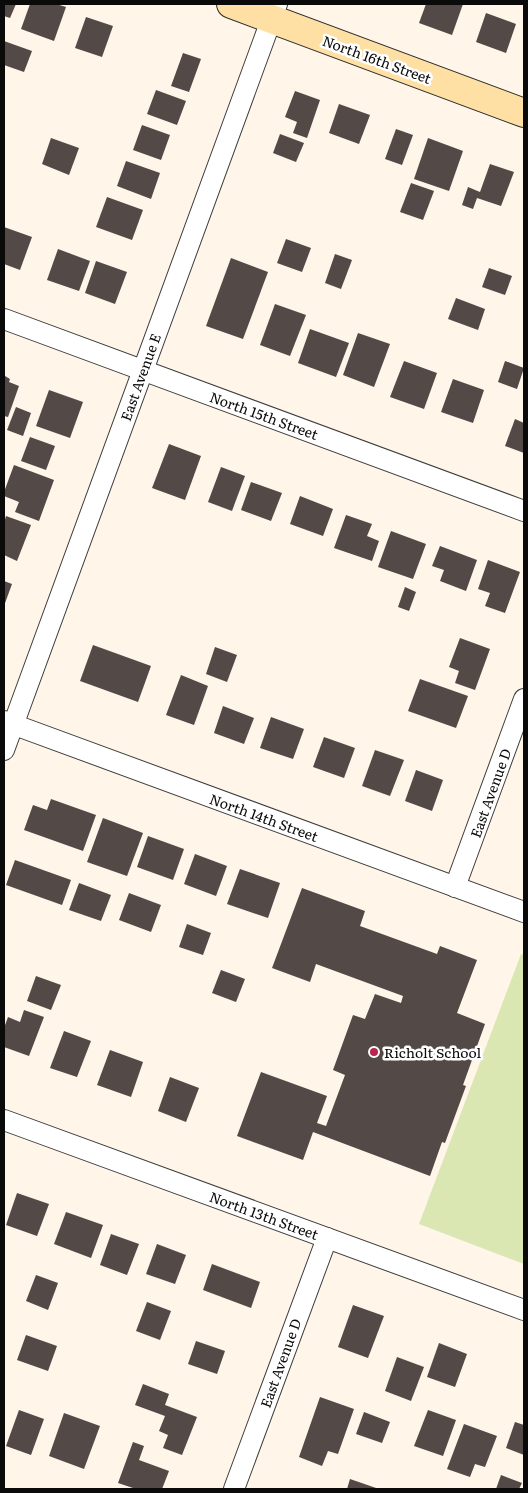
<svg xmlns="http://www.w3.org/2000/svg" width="528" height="1493" viewBox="0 0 528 1493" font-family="Literata,serif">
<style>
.green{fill:#dae7b3}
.building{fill:#534947}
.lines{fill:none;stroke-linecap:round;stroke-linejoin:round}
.street-casing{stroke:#3d3d3d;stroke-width:22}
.secondary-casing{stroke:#2c2c2c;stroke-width:30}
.street{stroke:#fff;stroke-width:20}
.secondary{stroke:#fee0a4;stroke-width:28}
.poi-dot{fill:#b7264d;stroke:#fff;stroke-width:2}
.labels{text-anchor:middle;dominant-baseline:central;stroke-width:5;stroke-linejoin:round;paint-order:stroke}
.street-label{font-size:14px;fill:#0a0a0a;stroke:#fff}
.poi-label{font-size:14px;fill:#0a0a0a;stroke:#fff;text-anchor:start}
</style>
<rect width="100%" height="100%" fill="#fff5e8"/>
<path class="green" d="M521,954L524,955V1264L419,1224Z"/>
<g class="building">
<path d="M4,4H16L10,18L4,16Z"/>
<path d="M30,4H56L66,7L54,41L21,29Z"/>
<path d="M426,4H463L452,35L419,23Z"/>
<path d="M486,13L516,24L506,53L476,42Z"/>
<path d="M86,17L113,26L102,57L75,48Z"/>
<path d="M4,41L32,51L24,72L4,65Z"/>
<path d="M183,53L201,59L189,92L171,86Z"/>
<path d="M156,90L186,101L177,125L147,114Z"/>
<path d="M295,91L320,100L307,138L293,133L297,122L285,117Z"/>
<path d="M339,104L370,115L359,144L329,133Z"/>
<path d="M142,125L170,135L161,160L133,150Z"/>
<path d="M396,129L413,135L402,165L385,159Z"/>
<path d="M280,134L304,143L296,162L273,153Z"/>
<path d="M51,138L79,148L69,175L42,164Z"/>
<path d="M428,138L463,151L449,191L414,179Z"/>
<path d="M126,161L160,173L151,199L117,186Z"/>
<path d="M490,164L514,172L501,206L477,198L473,209L462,205L468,187L480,192Z"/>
<path d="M411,183L434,191L423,220L400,212Z"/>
<path d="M107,197L143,210L132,240L96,227Z"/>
<path d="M4,227L32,237L20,270L4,264Z"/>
<path d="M286,239L311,248L302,272L277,263Z"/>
<path d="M58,249L90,261L79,291L47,280Z"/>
<path d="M335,254L352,260L341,289L325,283Z"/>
<path d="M231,258L268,272L243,339L206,326Z"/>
<path d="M96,261L127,272L115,304L85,293Z"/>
<path d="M489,268L512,276L505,295L482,287Z"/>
<path d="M456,298L485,309L478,330L448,319Z"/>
<path d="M275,304L306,315L290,356L260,345Z"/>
<path d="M310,329L349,343L336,377L298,363Z"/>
<path d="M358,333L390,344L374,387L343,375Z"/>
<path d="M404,361L437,373L424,409L390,397Z"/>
<path d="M505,361L524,368L517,389L498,382Z"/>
<path d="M5,376L10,379L9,382L19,386L8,417L4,416Z"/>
<path d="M453,379L484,390L473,423L441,412Z"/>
<path d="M49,390L83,402L70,438L36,426Z"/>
<path d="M16,407L31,413L23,436L7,430Z"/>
<path d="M515,419L524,423V453L505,446Z"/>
<path d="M30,437L55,446L46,470L21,461Z"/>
<path d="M169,444L201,456L185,500L152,488Z"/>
<path d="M14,465L54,480L39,521L15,512L19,502L4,496V492Z"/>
<path d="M221,467L245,476L232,511L208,502Z"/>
<path d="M251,482L282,493L271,521L241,510Z"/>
<path d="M300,496L333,509L323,536L290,524Z"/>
<path d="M346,515L372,524L367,536L379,541L372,561L334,548Z"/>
<path d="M6,516L31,525L17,561L4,555V523Z"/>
<path d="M391,531L426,544L413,579L378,567Z"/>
<path d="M440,546L477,560L466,591L440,581L444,570L432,566Z"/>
<path d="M488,560L520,572L505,613L485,606L490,593L478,589Z"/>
<path d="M4,581L12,584L4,606Z"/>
<path d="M405,587L416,592L409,611L398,607Z"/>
<path d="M460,638L490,649L475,690L455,683L459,671L449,667Z"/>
<path d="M93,645L151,666L138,702L80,681Z"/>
<path d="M215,647L237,655L227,682L206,674Z"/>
<path d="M181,675L208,686L194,725L166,715Z"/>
<path d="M420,679L468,696L456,728L408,711Z"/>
<path d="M223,706L254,718L244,744L214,733Z"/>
<path d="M271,717L304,729L293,759L260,748Z"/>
<path d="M324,737L355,748L344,778L313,767Z"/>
<path d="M375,750L404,760L390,796L362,786Z"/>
<path d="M416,770L443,780L432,811L405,801Z"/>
<path d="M51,799L96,815L83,851L24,830L33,805L47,810Z"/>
<path d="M103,818L143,833L127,876L87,862Z"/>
<path d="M148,836L184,849L173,880L137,867Z"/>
<path d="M195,854L227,866L216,896L184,884Z"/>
<path d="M15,860L71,880L62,905L6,885Z"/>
<path d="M240,869L280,883L268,918L227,904Z"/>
<path d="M79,883L111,895L101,921L69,910Z"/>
<path d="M302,888L365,911L360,926L437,954L440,946L477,960L457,1013L485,1024L463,1085L466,1086L445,1143L442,1142L430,1176L313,1132L303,1160L237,1136L261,1072L327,1096L317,1123L326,1126L345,1075L333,1070L353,1015L365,1019L375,994L401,1003L403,996L316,964L310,982L272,968Z"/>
<path d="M129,893L161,905L151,932L119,920Z"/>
<path d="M187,924L211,933L203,955L179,947Z"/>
<path d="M221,970L245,979L236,1002L212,993Z"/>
<path d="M36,976L61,985L51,1010L27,1001Z"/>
<path d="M24,1010L44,1017L29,1056L4,1047V1028L8,1017L20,1022Z"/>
<path d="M64,1031L91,1041L77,1077L50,1068Z"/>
<path d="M110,1050L143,1062L131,1097L97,1085Z"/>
<path d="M170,1077L199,1088L186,1122L158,1111Z"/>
<path d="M17,1193L49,1204L37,1236L6,1225Z"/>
<path d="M66,1212L103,1225L91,1258L54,1244Z"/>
<path d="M111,1234L139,1244L127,1275L100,1265Z"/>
<path d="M157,1244L186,1255L175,1284L146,1274Z"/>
<path d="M212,1264L260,1282L251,1308L203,1290Z"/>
<path d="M36,1275L58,1283L48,1310L26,1301Z"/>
<path d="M147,1302L171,1311L160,1340L136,1331Z"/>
<path d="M353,1305L384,1316L368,1358L338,1347Z"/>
<path d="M26,1335L57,1346L48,1371L17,1360Z"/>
<path d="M196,1341L225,1351L217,1374L188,1364Z"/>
<path d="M439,1343L467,1354L455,1387L427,1377Z"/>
<path d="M397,1357L424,1367L411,1401L385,1391Z"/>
<path d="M143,1384L169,1394L165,1405L197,1417L182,1455L163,1448L168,1435L159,1431L165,1416L135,1405Z"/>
<path d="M320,1397L354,1409L338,1454L328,1451L322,1466L299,1457Z"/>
<path d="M19,1410L44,1419L31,1455L6,1446Z"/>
<path d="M428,1410L456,1420L443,1456L414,1446Z"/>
<path d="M364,1412L390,1422L382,1443L356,1434Z"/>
<path d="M64,1413L100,1426L84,1469L49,1456Z"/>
<path d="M515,1422L524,1425V1455L506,1448Z"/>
<path d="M464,1424L497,1436L485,1467L475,1464L470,1477L447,1469Z"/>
<path d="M133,1442L144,1446L139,1460L169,1471L162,1489H136L118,1483Z"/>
<path d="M501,1475L522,1483L519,1489H496Z"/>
<path d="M350,1479L379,1489H347Z"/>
</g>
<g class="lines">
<g class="street-casing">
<g id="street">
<path d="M4,319L524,511"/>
<path d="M4,721L524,912"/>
<path d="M4,750L277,4"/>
<path d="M455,887L524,699"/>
<path d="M4,1120L524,1310"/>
<path d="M234,1489L327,1238"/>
</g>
</g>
<g class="secondary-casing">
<path id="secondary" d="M231,4L524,113"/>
</g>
<use href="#street" class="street"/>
<use href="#secondary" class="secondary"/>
</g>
<circle class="poi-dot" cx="374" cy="1052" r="5"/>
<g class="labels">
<g class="street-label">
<text transform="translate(377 59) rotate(20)">North 16th Street</text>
<text transform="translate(140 377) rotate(-70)">East Avenue E</text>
<text transform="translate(264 415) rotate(20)">North 15th Street</text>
<text transform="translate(490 793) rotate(-70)">East Avenue D</text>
<text transform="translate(264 817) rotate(20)">North 14th Street</text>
<text transform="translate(264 1215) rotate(20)">North 13th Street</text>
<text transform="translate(280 1363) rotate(-70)">East Avenue D</text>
</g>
<g class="poi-label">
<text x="384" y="1052">Richolt School</text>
</g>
</g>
<rect width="528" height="1493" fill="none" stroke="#0a0a0a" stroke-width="10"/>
</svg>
